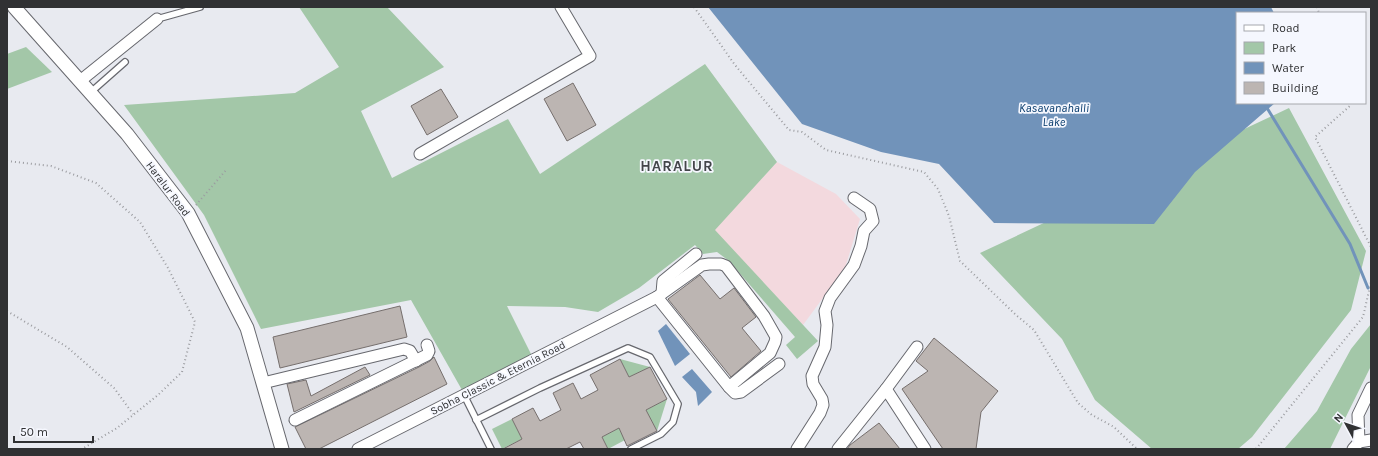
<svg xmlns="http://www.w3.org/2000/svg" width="1378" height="456" viewBox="0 0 1378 456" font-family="Karla,sans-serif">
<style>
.education{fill:#f3d9de}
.green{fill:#a3c7a8}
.water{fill:#7193ba}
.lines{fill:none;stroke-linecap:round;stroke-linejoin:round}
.stream{stroke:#7193ba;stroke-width:3}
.building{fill:#bcb5b2;stroke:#766f6d}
.service-casing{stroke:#67686e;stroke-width:8}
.minor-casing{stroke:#67686e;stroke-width:13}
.tertiary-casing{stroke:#67686e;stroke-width:15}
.path{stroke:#9b9ca0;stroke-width:2;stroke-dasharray:1 3;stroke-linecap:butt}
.service{stroke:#fff;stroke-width:5.5}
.minor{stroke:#fff;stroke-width:11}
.tertiary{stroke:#fff;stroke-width:13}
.labels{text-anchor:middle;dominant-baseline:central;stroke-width:3.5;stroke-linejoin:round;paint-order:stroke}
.street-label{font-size:11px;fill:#303133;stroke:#f5f7fe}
.water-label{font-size:12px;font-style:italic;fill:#03386a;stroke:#f5f7fe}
.district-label{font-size:15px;font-weight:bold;letter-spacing:1px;fill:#43454a;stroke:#f5f7fe}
</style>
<rect width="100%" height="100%" fill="#e8eaf0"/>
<path class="education" d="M777,162L836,194L860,219L845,268L803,325L714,230Z"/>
<g class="green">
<path d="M299,7H387L444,67L361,111L392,178L508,119L540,174L705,64L777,162L715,230L818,341L797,359L786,345L795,337L729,261L717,252L703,254L695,245L639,288L598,312L565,307L507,306L532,356L462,390L411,300L261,329L204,215L124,105L295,93L339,67Z"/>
<path d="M26,47L52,72L7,89V54Z"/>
<path d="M1289,108L1366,251L1351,310L1252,437L1238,449H1152L1095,400L1062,339L980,253Z"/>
<path d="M1371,324V366L1330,449H1284L1317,411L1351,349Z"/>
<path d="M620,359L650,367L629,377Z"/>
<path d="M667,399L657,431L646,410Z"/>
<path d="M512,419L522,439L502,449L492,429Z"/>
<path d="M619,428L625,440L608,449L602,437Z"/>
</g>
<g class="water">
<path d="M708,7H1271L1274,13H1237V103H1275L1195,172L1154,224L994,223L939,164L881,152L802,124Z"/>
<path d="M666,324L690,354L675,366L658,331Z"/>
<path d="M692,369L712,392L698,406L696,392L682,377Z"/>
</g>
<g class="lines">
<path class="stream" d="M1264,103L1350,244L1368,288"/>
</g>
<g class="building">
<path d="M573,83L596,125L567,141L544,99Z"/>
<path d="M441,89L458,117L427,135L411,106Z"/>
<path d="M700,275L720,299L734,288L756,317L742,328L761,351L731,377L668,299Z"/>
<path d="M400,306L407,337L280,368L273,337Z"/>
<path d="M934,338L998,391L981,412L976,449H943L902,389L928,371L916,361Z"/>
<path d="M434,357L447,384L319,449H306L295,427L419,367L430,361Z"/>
<path d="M620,359L629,377L650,367L667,399L646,410L657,431L627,446L619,428L602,437L608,449H584L580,442L566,449H503L522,439L512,419L533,408L540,421L561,410L553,393L573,383L581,399L598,390L590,375Z"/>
<path d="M365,367L370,375L294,412L287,384L306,380L311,396Z"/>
<path d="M879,423L900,449H847L850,445Z"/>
</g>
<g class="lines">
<g class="service-casing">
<g id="service">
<path d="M157,19L200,7"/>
<path d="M91,92L125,62"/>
<path d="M464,395L491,449"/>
<path d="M476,420L540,388L628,348L650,357L678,404L673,422L661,434L631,449"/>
</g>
</g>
<g class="minor-casing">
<g id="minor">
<path d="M80,81L157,19"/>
<path d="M420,154L590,56L561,7"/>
<path d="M709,264H721L726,266L764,316L776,337L775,342L770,353L729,387L657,297L702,265Z"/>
<path d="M662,293L663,281L696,254"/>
<path d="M263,383L404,349L410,351L416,361"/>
<path d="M729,387L735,393L741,392L779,364"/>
<path d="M886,389L917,347"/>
<path d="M295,420L427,355L429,351L427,345"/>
<path d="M1359,442L1358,415L1371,388"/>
<path d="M358,449L657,297"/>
<path d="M797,449L820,413L823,405L822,399L813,384L812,376L825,347L827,325L825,311L830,298L854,265L861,246L864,231L873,221L870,209L854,198"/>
<path d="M838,449L886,389L925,449"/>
<path d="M1353,449L1359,442L1371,440"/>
</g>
</g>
<g class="tertiary-casing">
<path id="tertiary" d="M14,7L127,134L188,213L247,328L282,449"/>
</g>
<g class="path">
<path d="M694,7L735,65L789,130L802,132L826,150L924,172L938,189L949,216L960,261L1016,315L1034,330L1078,403L1092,415L1114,427L1137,449"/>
<path d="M1317,7L1319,13"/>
<path d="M1351,103V105L1315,137L1371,247"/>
<path d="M7,161L51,166L96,183L140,222L168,268L195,322L182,372L158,395L117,428L82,449"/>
<path d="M196,205L227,169"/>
<path d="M7,311L67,347L114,388L133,414"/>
<path d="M1256,449L1363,317L1371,282"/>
</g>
<use href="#service" class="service"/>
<use href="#minor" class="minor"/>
<use href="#tertiary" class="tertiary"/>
</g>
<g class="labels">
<g class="street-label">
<text transform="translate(168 189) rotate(53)">Haralur Road</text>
<text transform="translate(498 378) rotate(-27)">Sobha Classic &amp; Eternia Road</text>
</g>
<g class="water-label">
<text x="1054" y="108">Kasavanahalli<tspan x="1054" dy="14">Lake</tspan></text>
</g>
<g class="district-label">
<text x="677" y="166">HARALUR</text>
</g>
</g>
<rect width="1378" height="456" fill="none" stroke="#303133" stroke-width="16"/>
<rect x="1236" y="12" width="130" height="92" fill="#f5f7fe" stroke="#a6a8ad"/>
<rect x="1244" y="25" width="20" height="6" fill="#ffffff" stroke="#a6a8ad"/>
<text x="1272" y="32" font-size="12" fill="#303133">Road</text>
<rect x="1244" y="42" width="20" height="12" fill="#a3c7a8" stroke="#a6a8ad"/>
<text x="1272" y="52" font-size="12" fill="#303133">Park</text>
<rect x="1244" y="62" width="20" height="12" fill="#7193ba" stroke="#a6a8ad"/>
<text x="1272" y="72" font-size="12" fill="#303133">Water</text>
<rect x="1244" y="82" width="20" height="12" fill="#bcb5b2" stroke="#a6a8ad"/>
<text x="1272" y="92" font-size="12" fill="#303133">Building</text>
<g transform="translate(1346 424) rotate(310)" stroke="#f5f7fe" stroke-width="3" paint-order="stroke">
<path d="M0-3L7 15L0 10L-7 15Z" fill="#303133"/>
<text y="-6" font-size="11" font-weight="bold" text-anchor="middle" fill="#303133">N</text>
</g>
<path d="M14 436v6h79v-6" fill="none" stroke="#303133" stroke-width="2"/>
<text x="20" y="436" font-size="12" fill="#303133" stroke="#f5f7fe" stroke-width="3" paint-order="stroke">50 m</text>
</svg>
